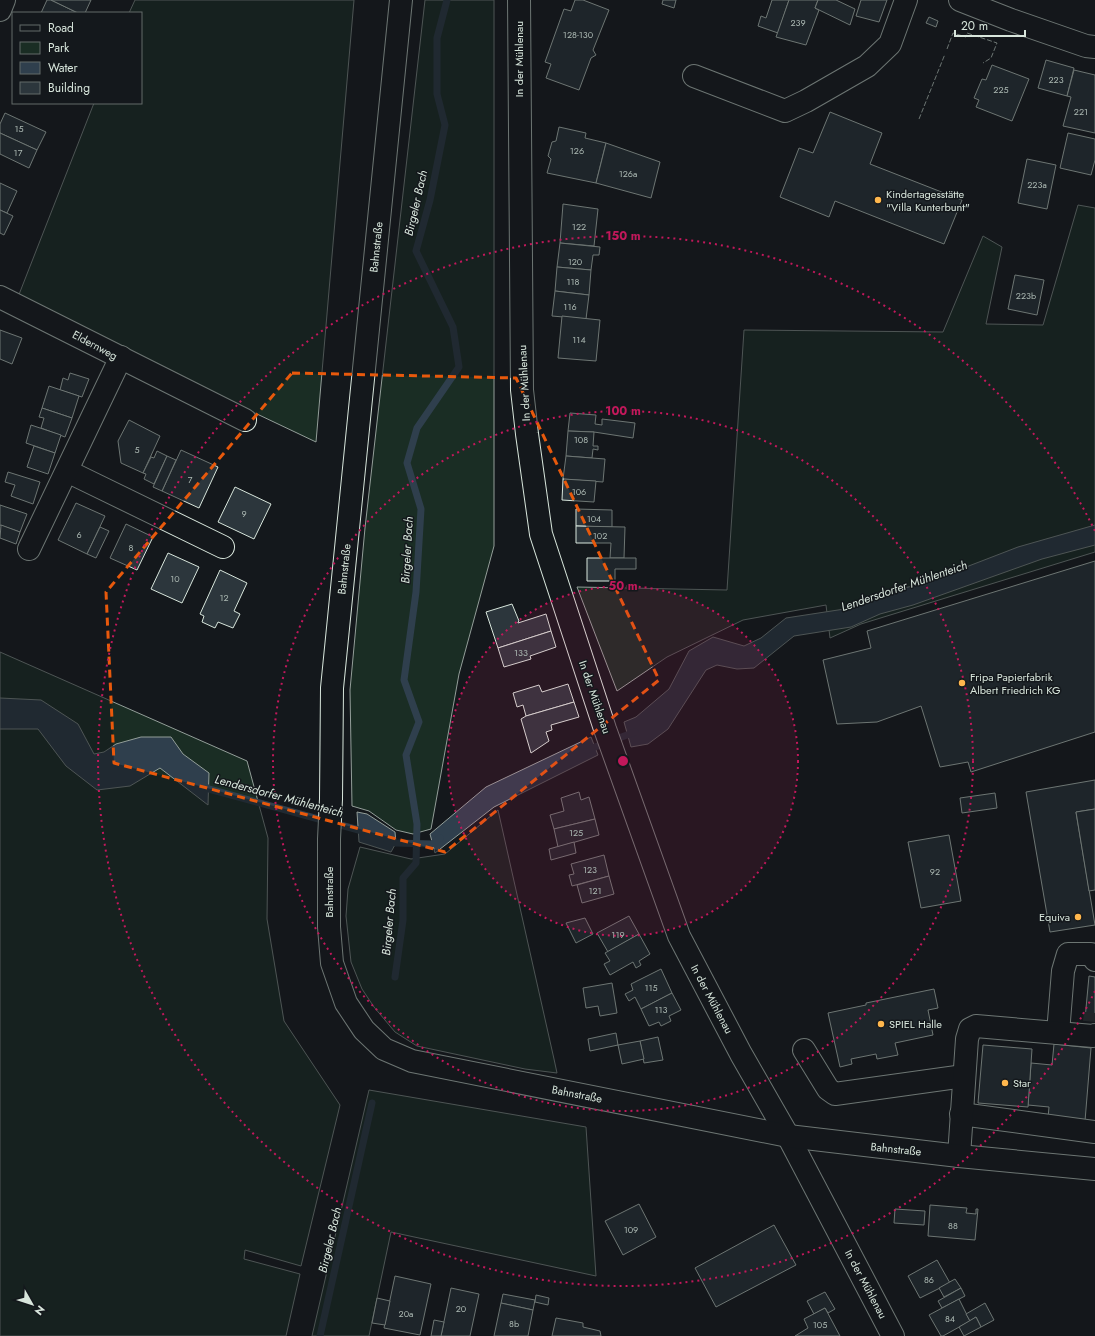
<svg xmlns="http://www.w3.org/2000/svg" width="1095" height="1336" viewBox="0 0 1095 1336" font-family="Jost,sans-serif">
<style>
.green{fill:#1a2d24;stroke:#939e99}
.water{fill:#2f3f4d;stroke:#939e99}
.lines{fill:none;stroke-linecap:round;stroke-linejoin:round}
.stream{stroke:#2f3f4d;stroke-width:7}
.building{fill:#2c363c;stroke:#d8e6dc}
.minor-tunnel{stroke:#313739;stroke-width:22;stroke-dasharray:22 11;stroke-linecap:butt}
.minor-casing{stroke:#d8e6dc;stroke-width:24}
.major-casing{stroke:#d8e6dc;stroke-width:24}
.minor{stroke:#14181c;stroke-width:22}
.major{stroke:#14181c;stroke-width:22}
.fence{stroke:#d8e6dc;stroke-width:1;stroke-dasharray:5 2;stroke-linecap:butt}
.marked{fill:none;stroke:#e8590c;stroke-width:3;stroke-dasharray:8 5;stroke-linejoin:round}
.ring{fill:none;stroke:#c2185b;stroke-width:2;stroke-dasharray:2 4}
.poi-dot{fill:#ffb74d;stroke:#14181c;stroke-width:1.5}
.labels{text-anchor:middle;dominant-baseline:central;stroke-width:3;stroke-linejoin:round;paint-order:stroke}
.number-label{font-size:9px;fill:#adbab4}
.street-label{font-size:11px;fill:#d8e6dc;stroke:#14181c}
.poi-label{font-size:11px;fill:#d8e6dc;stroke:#14181c;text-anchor:start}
.water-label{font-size:12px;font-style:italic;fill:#d8e6dc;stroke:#14181c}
.centre{fill:#c2185b;stroke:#14181c;stroke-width:2}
.ring-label{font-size:12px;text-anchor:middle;font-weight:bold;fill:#c2185b;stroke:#14181c;stroke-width:3;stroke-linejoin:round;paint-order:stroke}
</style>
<rect width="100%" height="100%" fill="#14181c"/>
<g class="green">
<path d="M135,0H354L316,442L120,349L18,297L94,103H141V13H129Z"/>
<path d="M425,0H494V546L459,674L431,829L413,834L396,830L369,811L352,806L350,690L365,528Z"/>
<path d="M1078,205L1095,208V552L861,624L830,638L826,605L743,620L667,657L617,691L577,587L727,590L744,330L943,332L983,236L1002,247L986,324L1043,325Z"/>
<path d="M0,652L247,761L268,838L267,919L284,1021L340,1105L301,1266L245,1250L244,1259L300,1274L286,1336H0Z"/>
<path d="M498,810L554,1059L557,1073L525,1069L417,1046L395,1032L374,1007L362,989L351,962L346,916L348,889L360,847L411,859L445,854Z"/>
<path d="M369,1090L586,1127L596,1276L391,1232L369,1336H312Z"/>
</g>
<g class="water">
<path d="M1095,525V545L1042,559L913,605L880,614L851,627L794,636L754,668L737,669L717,665L706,670L668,729L648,744L631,747L624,722L636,717L669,689L689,651L713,637L744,646L761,638L786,618L851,608L872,595L922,584L1018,547Z"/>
<path d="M0,698L41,700L78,724L94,754L104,752L116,744L141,737H171L183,754L209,773L208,805L160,768L130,786L97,790L66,766L38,729H0Z"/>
<path d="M591,737L598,755L494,807L435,853L430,834L486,787Z"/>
<path d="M357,812L367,814L395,832L396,843L391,852L359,842Z"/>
</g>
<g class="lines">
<g class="stream">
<path d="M587,750L635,732"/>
<path d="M202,784L209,789L366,832"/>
<path d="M387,840L396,843L432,844L440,838"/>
<path d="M395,977L403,920V878L416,863L417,824L406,755L419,722L404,680L416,592L421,509L407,463L417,428L459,367L453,327L416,251L430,200L445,125L437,94V38L447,0"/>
<path d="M320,1336L372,1103"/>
</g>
</g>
<g class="building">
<path d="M47,0H51L78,13H41Z"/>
<path d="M51,0H91L85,13H78Z"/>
<path d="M575,0H583L609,10L593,50L596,55L591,58L579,90L546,78L551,64L545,62L564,9L571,11Z"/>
<path d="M663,0H676L674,8L662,4Z"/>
<path d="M772,0H789L778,33L758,26L761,16L766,18Z"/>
<path d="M789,0H818L815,8L819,10L806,45L776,37Z"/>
<path d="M818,0H836L855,9L850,25L815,8Z"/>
<path d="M861,0H887L879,22L856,16Z"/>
<path d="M929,17L938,21L936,27L926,23Z"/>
<path d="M1046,60L1074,68L1067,96L1038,88Z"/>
<path d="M992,65L1029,79L1012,121L976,107L979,100L974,98L982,79L986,80Z"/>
<path d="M1074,70L1095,75V133L1063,126L1071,97L1067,96Z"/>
<path d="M830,112L882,133L870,164L962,200L944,244L835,201L829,217L780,197L799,148L813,153Z"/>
<path d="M5,113L46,132L37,150L0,133V124Z"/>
<path d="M559,127L586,133L585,138L606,143L596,183L547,173L551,159L548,156L552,142L556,141Z"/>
<path d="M0,133L37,150L29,168L0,154Z"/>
<path d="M1068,133L1095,139V160L1091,175L1060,168Z"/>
<path d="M606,143L660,162L651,198L596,183Z"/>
<path d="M1027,159L1056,165L1047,209L1018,203Z"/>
<path d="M0,183L17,191L7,213L0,210Z"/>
<path d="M563,204L598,209L594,246L560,243Z"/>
<path d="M0,210L13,216L4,235L0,233Z"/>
<path d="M560,243L600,247L599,255H593L591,270L557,267Z"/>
<path d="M557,267L591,270L589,295L555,291Z"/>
<path d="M1015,275L1044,280L1037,315L1008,309Z"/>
<path d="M555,291L589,295L586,319L552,316Z"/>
<path d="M562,316L600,320L596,361L558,358Z"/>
<path d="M0,330L22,338L12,364L0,359Z"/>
<path d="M70,373L89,379L82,397L60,390L63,378L68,380Z"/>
<path d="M49,386L79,396L72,418L42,408Z"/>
<path d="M42,408L72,418L65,437L41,428L44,418L39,417Z"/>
<path d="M570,413L596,415L595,424L602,425V419L635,423L633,438L594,432L568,431Z"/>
<path d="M129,420L160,436L143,473L121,463L118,441Z"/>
<path d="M31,425L61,435L55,453L26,443Z"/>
<path d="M568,431L594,432L593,446H598V450L593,449L592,458L566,456Z"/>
<path d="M34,446L55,453L48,474L27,467Z"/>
<path d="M181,450L218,467L199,508L162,491Z"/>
<path d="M157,451L167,456L154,484L144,479L146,474L143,473L151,457L154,458Z"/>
<path d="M167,456L176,460L162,491L153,487Z"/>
<path d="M566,456L605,459L603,482L563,479Z"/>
<path d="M8,472L40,482L33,504L11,496L15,485L5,482Z"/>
<path d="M563,479L596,481L594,502L562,500Z"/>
<path d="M235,487L271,504L254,539L218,522Z"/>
<path d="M76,503L105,516L87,554L58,540Z"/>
<path d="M0,505L27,514L20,532L0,525Z"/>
<path d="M576,509L612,510V527L576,526Z"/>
<path d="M126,524L153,537L137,570L110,558Z"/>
<path d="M1,525L20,532L16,544L0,538Z"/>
<path d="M576,526L625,527L624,558H610L611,543H576Z"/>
<path d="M100,527L109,531L96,558L87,554Z"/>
<path d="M168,553L199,567L182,603L151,589Z"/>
<path d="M587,558H636V569H615V581H587Z"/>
<path d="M1095,561V732L971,772L968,762L940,767L921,706L877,722L837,724L823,660L871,648L867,631Z"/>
<path d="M220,570L247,583L234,611L240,614L233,628L218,622L215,628L202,622L204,616L200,614Z"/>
<path d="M512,604L519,621L518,622V623L546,614L551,631L498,648L486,612Z"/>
<path d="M551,631L556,647L530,656L531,659L504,667L498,648Z"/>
<path d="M568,684L574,702L526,716L523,705L517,707L513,693L539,685L542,692Z"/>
<path d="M574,702L579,717L551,725L552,730L546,732L549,741L531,753L521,719L526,716Z"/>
<path d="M1095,780V809L1076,812L1095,925L1050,932L1026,792Z"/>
<path d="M579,792L581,800L589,797L595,819L554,829L550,815L564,811L561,798Z"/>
<path d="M995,793L997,808L962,813L960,798Z"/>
<path d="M1095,809V890L1089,891L1076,812Z"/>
<path d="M595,819L599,835L558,847L554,829Z"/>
<path d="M949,835L961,901L921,908L908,842Z"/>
<path d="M574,842L576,853L551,860L549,849Z"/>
<path d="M604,855L609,876L572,886L569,875L574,874L571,864Z"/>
<path d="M609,876L614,894L582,903L577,885Z"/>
<path d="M629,916L639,934L608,952L597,933Z"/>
<path d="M585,918L593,934L576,943L566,923Z"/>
<path d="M639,934L650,954L639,961L641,965L636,968L633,962L610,975L604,964L610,961L605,953Z"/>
<path d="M661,969L672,993L641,1009L635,997L629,1001L625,994L633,990L631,984Z"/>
<path d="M1089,976L1095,977V1020L1085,1019Z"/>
<path d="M612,983L617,1013L600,1016L598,1006L586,1008L583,988Z"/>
<path d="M934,989L938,1008L928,1010L933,1035L895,1043L898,1055L877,1059L876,1054L851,1059L852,1064L840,1067L828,1013L866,1005V1003Z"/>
<path d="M672,993L681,1010L669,1016L671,1021L661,1026L659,1022L649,1026L641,1009Z"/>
<path d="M616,1033L618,1045L590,1051L588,1039Z"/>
<path d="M658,1037L663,1060L644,1063L640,1041Z"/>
<path d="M640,1041L644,1059L622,1064L618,1045Z"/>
<path d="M1054,1044L1091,1048L1085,1121L1048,1118L1049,1107L1028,1105L1031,1063L1052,1065Z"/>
<path d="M983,1045L1032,1049L1028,1107L978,1103Z"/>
<path d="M639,1204L656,1237L623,1255L605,1221Z"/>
<path d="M930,1205L967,1208L966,1213L976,1214V1209H978L975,1240L928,1236Z"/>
<path d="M895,1209L925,1211L924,1225L894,1223Z"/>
<path d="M774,1225L796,1265L716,1307L695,1268Z"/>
<path d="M937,1260L950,1283L920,1298L908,1276Z"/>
<path d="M395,1276L431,1284L420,1335L384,1328Z"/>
<path d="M955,1279L961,1288L944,1297L939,1288Z"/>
<path d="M451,1288L479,1294L470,1336H441Z"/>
<path d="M961,1288L965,1296L942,1308L938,1301Z"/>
<path d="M825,1292L835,1309L828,1313L825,1308L814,1314L807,1301Z"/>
<path d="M503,1294L535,1300L533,1310L501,1303Z"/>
<path d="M536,1295L549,1298L548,1305L535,1302Z"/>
<path d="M377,1298L390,1301L385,1325L372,1323Z"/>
<path d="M959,1299L970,1321L943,1336H941L929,1315Z"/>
<path d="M501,1303L533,1310L528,1336H494Z"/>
<path d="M985,1303L994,1320L981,1327L976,1317L970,1321L966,1314Z"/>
<path d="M825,1308L840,1336H795L808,1328L804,1319Z"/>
<path d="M976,1317L981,1327L964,1336L959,1327Z"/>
<path d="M556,1318L583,1323V1327L600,1331L601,1336H552Z"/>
<path d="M434,1320L444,1322L441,1336H431Z"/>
</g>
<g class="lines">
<path class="minor-tunnel" d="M1094,1022L1095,1013"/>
<g class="minor-casing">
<g id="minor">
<path d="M519,0L522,390L527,434L541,534L605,729L679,936L741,1054L788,1136L893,1336"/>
<path d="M960,0L1011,20L1086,46L1095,47"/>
<path d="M0,10L4,0"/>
<path d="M694,76L785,111L806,101L867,66L890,44L906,0"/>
<path d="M0,297L245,420"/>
<path d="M67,471L223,547"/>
<path d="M29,549L121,357"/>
<path d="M1058,1033L1063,971L1068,954H1091L1095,960"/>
<path d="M804,1050L828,1089L835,1094L964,1076"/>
<path d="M961,1114L1095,1132"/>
<path d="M959,1156L967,1039L970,1029L976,1026L1093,1036L1095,1035"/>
</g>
</g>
<g class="major-casing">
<path id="major" d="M401,0L332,688L331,799L329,839V927L332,963L346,1003L364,1030L384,1049L412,1061L788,1136L959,1156L1095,1169"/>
</g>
<use href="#minor" class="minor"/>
<use href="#major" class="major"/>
<g class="fence">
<path d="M947,49L953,33L966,37L967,33L997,43L991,58L983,63"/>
<path d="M919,119L945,54"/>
</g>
</g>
<path d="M0 0H1095V1336H0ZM292,373L516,378L659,680L445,852L114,763L106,592Z" fill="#14181c" fill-opacity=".55" fill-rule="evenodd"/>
<path class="marked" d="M292,373L516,378L659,680L445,852L114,763L106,592Z"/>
<circle cx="623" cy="761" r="175" fill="#c2185b" fill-opacity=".12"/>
<g class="ring">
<circle cx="623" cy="761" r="175"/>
<circle cx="623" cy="761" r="350"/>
<path d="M1095 991A525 525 0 1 1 1095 531"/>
</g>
<g class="poi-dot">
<circle cx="878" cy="200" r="4"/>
<circle cx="962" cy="683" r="4"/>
<circle cx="1078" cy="917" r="4"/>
<circle cx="881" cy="1024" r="4"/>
<circle cx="1005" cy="1083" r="4"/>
</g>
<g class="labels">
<g class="number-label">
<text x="798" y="22">239</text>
<text x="578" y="34">128-130</text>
<text x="1056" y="79">223</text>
<text x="1001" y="89">225</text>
<text x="1081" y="111">221</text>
<text x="19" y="128">15</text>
<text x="577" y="150">126</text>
<text x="18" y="152">17</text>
<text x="628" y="173">126a</text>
<text x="1037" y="184">223a</text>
<text x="579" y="226">122</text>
<text x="575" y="261">120</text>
<text x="573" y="281">118</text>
<text x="1026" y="295">223b</text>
<text x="570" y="306">116</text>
<text x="579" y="339">114</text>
<text x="581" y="439">108</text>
<text x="137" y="449">5</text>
<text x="190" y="479">7</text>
<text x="579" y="491">106</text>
<text x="244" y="513">9</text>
<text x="594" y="518">104</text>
<text x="79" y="534">6</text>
<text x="600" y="535">102</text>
<text x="131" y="547">8</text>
<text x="175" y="578">10</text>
<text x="224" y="597">12</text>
<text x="521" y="652">133</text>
<text x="576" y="832">125</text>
<text x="590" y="869">123</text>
<text x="935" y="871">92</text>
<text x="595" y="890">121</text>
<text x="618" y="934">119</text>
<text x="651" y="987">115</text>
<text x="661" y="1009">113</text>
<text x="953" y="1225">88</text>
<text x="631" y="1229">109</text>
<text x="929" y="1279">86</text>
<text x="461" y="1308">20</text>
<text x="406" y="1313">20a</text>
<text x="950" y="1318">84</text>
<text x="514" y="1323">8b</text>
<text x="820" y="1324">105</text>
</g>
<g class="street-label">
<text transform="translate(519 59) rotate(-90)">In der Mühlenau</text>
<text transform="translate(376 247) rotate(-84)">Bahnstraße</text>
<text transform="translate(95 345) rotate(28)">Eldernweg</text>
<text transform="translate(524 383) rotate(-93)">In der Mühlenau</text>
<text transform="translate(344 569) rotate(-84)">Bahnstraße</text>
<text transform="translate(595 697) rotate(71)">In der Mühlenau</text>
<text transform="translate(329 892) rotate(-90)">Bahnstraße</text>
<text transform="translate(712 999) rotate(62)">In der Mühlenau</text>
<text transform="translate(577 1094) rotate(11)">Bahnstraße</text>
<text transform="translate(896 1149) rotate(6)">Bahnstraße</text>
<text transform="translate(866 1284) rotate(62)">In der Mühlenau</text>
</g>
<g class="poi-label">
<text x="886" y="194">Kindertagesstätte<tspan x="886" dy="13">"Villa Kunterbunt"</tspan></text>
<text x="970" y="677">Fripa Papierfabrik<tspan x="970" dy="13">Albert Friedrich KG</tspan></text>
<text x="1070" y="917" text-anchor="end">Equiva</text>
<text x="889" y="1024">SPIEL Halle</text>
<text x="1013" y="1083">Star</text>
</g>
<g class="water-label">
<text transform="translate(416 203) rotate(-77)">Birgeler Bach</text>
<text transform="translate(407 550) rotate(-87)">Birgeler Bach</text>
<text transform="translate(904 586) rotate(-19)">Lendersdorfer Mühlenteich</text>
<text transform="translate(279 796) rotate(15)">Lendersdorfer Mühlenteich</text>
<text transform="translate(389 922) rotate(-85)">Birgeler Bach</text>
<text transform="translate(330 1240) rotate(-77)">Birgeler Bach</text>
</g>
</g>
<circle cx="623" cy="761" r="6" class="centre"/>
<g class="ring-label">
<text x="623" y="240">150 m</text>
<text x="623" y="415">100 m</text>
<text x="623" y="590">50 m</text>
</g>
<rect x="12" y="12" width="130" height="92" fill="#14181c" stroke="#626a69"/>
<rect x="20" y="25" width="20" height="6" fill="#14181c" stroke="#626a69"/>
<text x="48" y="32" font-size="12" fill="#d8e6dc">Road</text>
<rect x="20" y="42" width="20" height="12" fill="#1a2d24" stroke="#626a69"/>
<text x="48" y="52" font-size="12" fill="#d8e6dc">Park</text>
<rect x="20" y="62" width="20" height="12" fill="#2f3f4d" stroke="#626a69"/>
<text x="48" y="72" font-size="12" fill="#d8e6dc">Water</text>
<rect x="20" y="82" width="20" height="12" fill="#2c363c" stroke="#626a69"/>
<text x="48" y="92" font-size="12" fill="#d8e6dc">Building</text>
<g transform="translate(32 1304) rotate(129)" stroke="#14181c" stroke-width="3" paint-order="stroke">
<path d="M0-3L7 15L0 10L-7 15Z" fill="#d8e6dc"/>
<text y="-6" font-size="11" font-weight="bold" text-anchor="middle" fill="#d8e6dc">N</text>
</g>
<path d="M955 30v6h70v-6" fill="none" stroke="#d8e6dc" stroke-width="2"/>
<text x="961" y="30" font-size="12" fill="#d8e6dc" stroke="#14181c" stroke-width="3" paint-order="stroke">20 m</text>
</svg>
